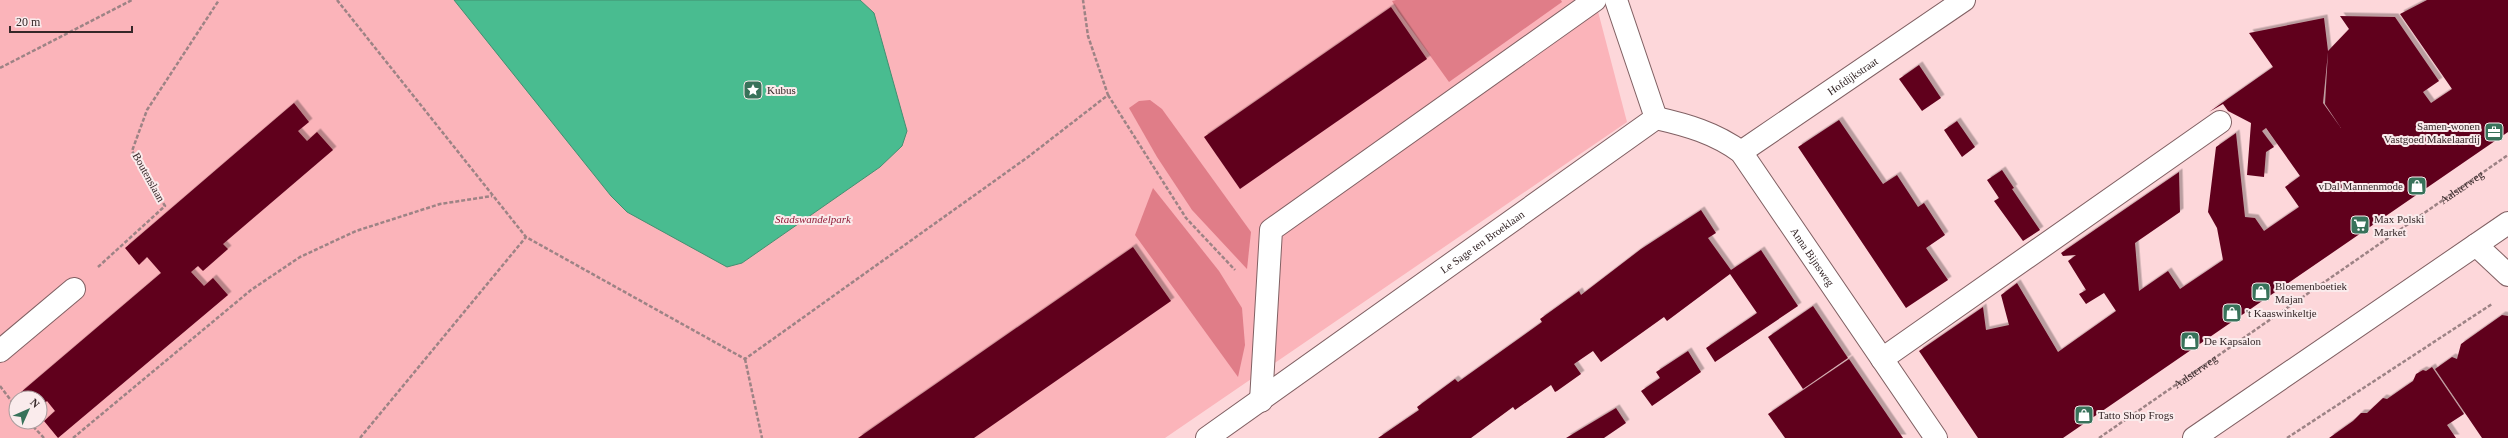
<svg xmlns="http://www.w3.org/2000/svg" width="2508" height="438" viewBox="0 0 2508 438" font-family="'Times New Roman',serif">
<style>
.green{fill:#fbb4ba;fill-rule:evenodd}
.forest{fill:#e07d88}
.water{fill:#49bc90;stroke:#438f71}
.building{fill:#60021e;fill-rule:evenodd;filter:url(#shadow)}
.lines{fill:none;stroke-linecap:round;stroke-linejoin:round}
.minor-casing{stroke:#806063;stroke-width:24}
.major-casing{stroke:#806063;stroke-width:24}
.path{stroke:#9d8385;stroke-width:2.5;stroke-dasharray:4 2;stroke-linecap:butt}
.minor{stroke:#fff;stroke-width:22}
.major{stroke:#fff;stroke-width:22}
.labels{text-anchor:middle;dominant-baseline:central;stroke-width:4;stroke-linejoin:round;paint-order:stroke}
.street-label{font-size:11px;fill:#352728;stroke:#faebec}
.poi-label{font-size:11px;fill:#352728;stroke:#faebec;text-anchor:start}
.park-label{font-size:11px;font-style:italic;fill:#911b37;stroke:#faebec}
</style>
<defs>
<filter id="shadow"><feDropShadow dx="3.5" dy="-3.5" stdDeviation="0" flood-color="#0004"/></filter>
</defs>
<rect width="100%" height="100%" fill="#fdd7da"/>
<path class="green" d="M0,0H1595L1627,122L1165,438H0ZM16,398H40V422H16Z"/>
<g class="forest">
<path d="M1396,0H1561L1562,2L1449,82L1398,11L1392,1Z"/>
<path d="M1150,100L1162,109L1251,232L1247,269L1192,210L1157,157L1129,108L1139,101Z"/>
<path d="M1153,188L1219,271L1242,308L1245,345L1238,377L1135,235Z"/>
</g>
<path class="water" d="M454,0H860L874,13L907,131L902,146L880,167L742,263L727,267L627,212L611,196Z"/>
<g class="building">
<path d="M2427,0H2508V132L2063,438H1978L1919,351L1983,307L1986,330L2009,325L2001,295L2017,283L2058,352L2116,311L2104,293L2086,304L2079,294L2086,290L2068,261L2076,255L2063,256L2061,253L2179,172L2180,212L2135,243L2139,291L2168,271L2180,289L2223,260L2217,228L2208,212L2216,147L2236,133L2245,217L2255,218L2264,231L2299,207L2285,187L2300,176L2266,128L2262,131L2274,147L2266,152L2264,177L2247,175L2251,123L2228,111L2223,104L2209,112L2273,67L2249,33L2324,18L2328,51L2349,29L2340,16L2395,17L2439,81L2423,92L2431,103L2452,89L2400,14ZM2328,52L2325,104L2341,128L2323,103Z"/>
<path d="M1391,7L1427,59L1240,189L1204,137Z"/>
<path d="M1919,65L1941,98L1922,111L1899,79Z"/>
<path d="M294,103L309,122L298,131L307,141L317,132L333,150L223,244L228,249L203,271L198,266L191,272L204,286L213,278L228,295L58,438L44,421L55,411L47,401L40,407V398H24L20,393L161,273L147,257L139,265L125,248Z"/>
<path d="M1839,120L1883,184L1897,175L1918,207L1924,203L1945,235L1926,248L1948,280L1906,308L1798,147Z"/>
<path d="M1957,121L1975,147L1962,157L1944,130Z"/>
<path d="M2002,170L2014,188L2012,189L2040,230L2023,241L1994,201L1999,198L1987,180Z"/>
<path d="M1701,210L1716,233L1708,238L1731,270L1761,250L1798,306L1715,362L1706,348L1757,313L1730,274L1667,321L1664,317L1601,362L1593,351L1574,364L1581,374L1557,391L1555,392L1551,385L1515,410L1513,407L1471,438H1378L1419,410L1417,407L1455,379L1458,382L1542,322L1540,319L1579,291L1581,295L1641,249Z"/>
<path d="M1133,247L1171,301L974,438H858Z"/>
<path d="M1813,306L1848,358L1803,389L1768,337Z"/>
<path d="M2502,315L2508,316V438H2482L2435,369L2452,357L2457,359L2461,344Z"/>
<path d="M1688,351L1701,372L1652,406L1641,391L1660,378L1656,372Z"/>
<path d="M1849,359L1903,438H1785L1768,414Z"/>
<path d="M2432,367L2464,414L2447,425L2456,438H2329L2353,421L2361,413H2367L2383,398L2387,399L2413,381L2416,374L2423,370L2426,371Z"/>
<path d="M1616,408L1626,423L1604,438H1566Z"/>
</g>
<g class="lines">
<g class="minor-casing">
<g id="minor">
<path d="M1616,0L1656,118"/>
<path id="s2" d="M1656,118C1687,125 1715,133 1741,152L1936,438"/>
<path id="s3" d="M1741,152L1964,0"/>
<path d="M2476,245L2508,275"/>
<path d="M0,351L74,289"/>
<path d="M1882,359L2220,122"/>
<path d="M1261,401L1271,230L1595,0"/>
<path id="s4" d="M1207,438L1656,118"/>
</g>
</g>
<g class="major-casing">
<path id="major" d="M2194,438L2508,223"/>
</g>
<g class="path">
<path d="M337,0L526,237L745,359L1028,157L1108,95L1088,36L1083,0"/>
<path d="M0,68L132,0"/>
<path d="M1108,95L1186,218L1235,270"/>
<path d="M98,267L165,206L132,151L147,110L219,0"/>
<path d="M745,359L762,438"/>
<path d="M0,386L16,407"/>
<path d="M29,422L44,438"/>
<path d="M73,438L251,290L300,257L356,231L440,204L492,196"/>
<path d="M360,438L526,237"/>
<path id="s1" d="M2099,438L2508,155"/>
<path d="M2287,438L2492,304"/>
</g>
<use href="#minor" class="minor"/>
<use href="#major" class="major"/>
</g>
<defs>
<g id="sight-square" transform="scale(1)"><rect x="-9" y="-9" width="18" height="18" rx="4" fill="#38725a" stroke="#faebec"/><path d="M0-6L1.8-2.2L6-1.7L2.9 1.2L3.7 5.4L0 3.3L-3.7 5.4L-2.9 1.2L-6-1.7L-1.8-2.2Z" fill="#fff"/></g>
<g id="office-square" transform="scale(1)"><rect x="-9" y="-9" width="18" height="18" rx="4" fill="#38725a" stroke="#faebec"/><path d="M-6-3h4V-5.5h4V-3h4V5H-6ZM-1-4.5V-3h2v-1.5ZM-6 0V1H6V0Z" fill="#fff"/></g>
<g id="shop-square" transform="scale(1)"><rect x="-9" y="-9" width="18" height="18" rx="4" fill="#38725a" stroke="#faebec"/><path d="M-5-2.5h2.3a2.7 3.5 0 0 1 5.4 0H5L5.5 6h-11ZM-1.5-2.5h3a1.5 2.3 0 0 0-3 0Z" fill="#fff"/></g>
<g id="supermarket-square" transform="scale(1)"><rect x="-9" y="-9" width="18" height="18" rx="4" fill="#38725a" stroke="#faebec"/><path d="M-6-5.5h2.5l.6 2H6L4.5 2H-2.5L-4.4-4H-6ZM-1.5 3.2a1.3 1.3 0 1 0 .1 0ZM3 3.2a1.3 1.3 0 1 0 .1 0Z" fill="#fff"/></g>
</defs>
<g fill-rule="evenodd">
<use href="#sight-square" x="753" y="90"/>
<use href="#office-square" x="2494" y="132"/>
<use href="#shop-square" x="2417" y="186"/>
<use href="#supermarket-square" x="2360" y="225"/>
<use href="#shop-square" x="2261" y="292"/>
<use href="#shop-square" x="2232" y="313"/>
<use href="#shop-square" x="2190" y="341"/>
<use href="#shop-square" x="2084" y="415"/>
</g>
<g class="labels">
<g class="street-label">
<text stroke="none"><textPath href="#s3" startOffset="135">Hofdijkstraat</textPath></text>
<text transform="translate(149 177) rotate(61)">Boutenslaan</text>
<text stroke="none"><textPath href="#s1" startOffset="441">Aalsterweg</textPath></text>
<text stroke="none"><textPath href="#s4" startOffset="338">Le Sage ten Broeklaan</textPath></text>
<text stroke="none"><textPath href="#s2" startOffset="219">Anna Bijnsweg</textPath></text>
<text stroke="none"><textPath href="#s1" startOffset="117">Aalsterweg</textPath></text>
</g>
<g class="poi-label">
<text x="767" y="90">Kubus</text>
<text x="2480" y="126" text-anchor="end">Samen-wonen<tspan x="2480" dy="13">Vastgoed Makelaardij</tspan></text>
<text x="2403" y="186" text-anchor="end">vDal Mannenmode</text>
<text x="2374" y="219">Max Polski<tspan x="2374" dy="13">Market</tspan></text>
<text x="2275" y="286">Bloemenboetiek<tspan x="2275" dy="13">Majan</tspan></text>
<text x="2246" y="313">'t Kaaswinkeltje</text>
<text x="2204" y="341">De Kapsalon</text>
<text x="2098" y="415">Tatto Shop Frogs</text>
</g>
<g class="park-label">
<text x="813" y="219">Stadswandelpark</text>
</g>
</g>
<g transform="translate(28 410) rotate(45)"><circle r="19" fill="#faebec" stroke="#ab9d9e"/>
<path d="M0-3L7 15L0 10L-7 15Z" fill="#38725a"/>
<text y="-6" font-size="11" font-weight="bold" text-anchor="middle" fill="#352728">N</text>
</g>
<path d="M10 26v6h122v-6" fill="none" stroke="#352728" stroke-width="2"/>
<text x="16" y="26" font-size="12" fill="#352728" stroke="#faebec" stroke-width="3" paint-order="stroke">20 m</text>
</svg>
